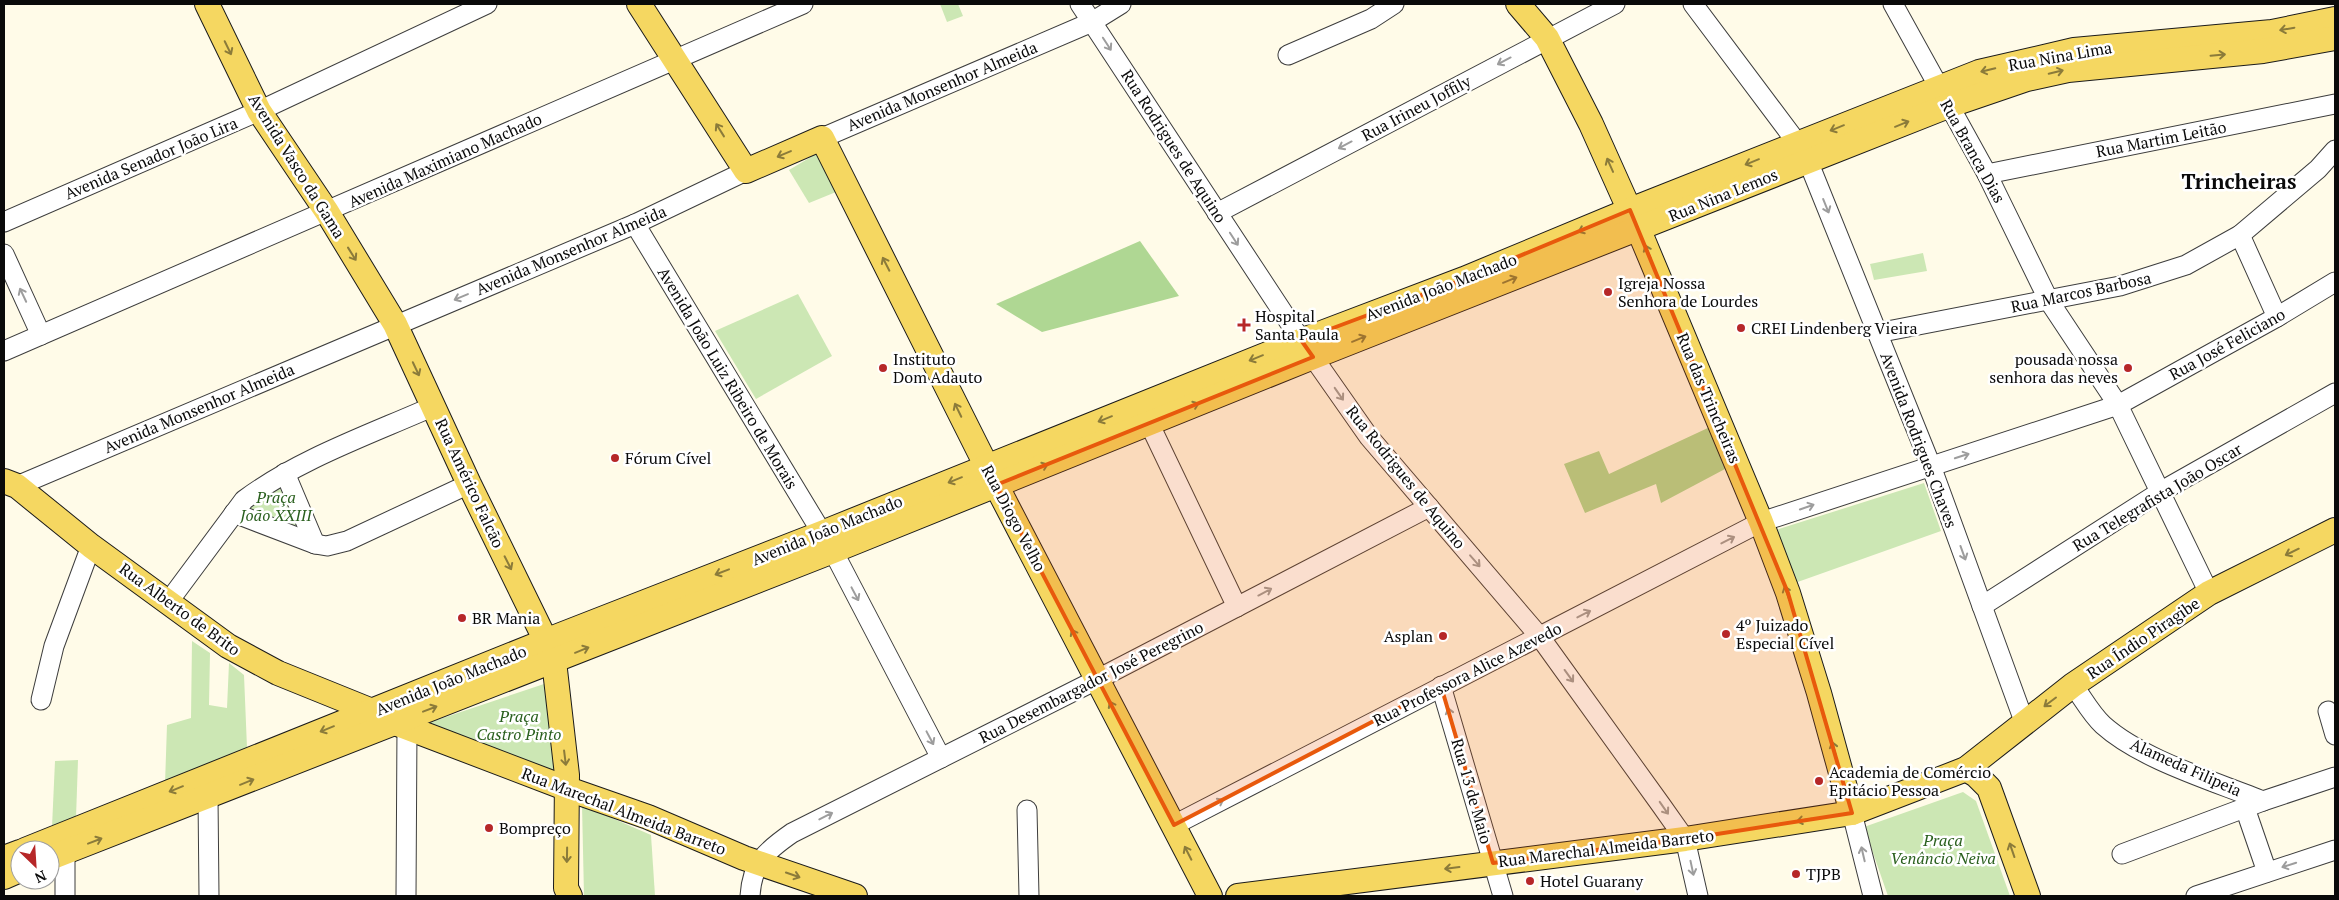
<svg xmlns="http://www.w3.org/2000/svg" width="2339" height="900" viewBox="0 0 2339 900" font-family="'PT Serif',serif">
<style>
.green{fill:#cce7b4}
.forest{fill:#afd793}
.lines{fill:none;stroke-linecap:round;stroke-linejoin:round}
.minor-casing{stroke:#3d3d3d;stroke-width:21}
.major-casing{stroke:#1b1b1b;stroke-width:26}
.minor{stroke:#fff;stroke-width:19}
.major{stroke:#f5d761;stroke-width:24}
.oneway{stroke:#8b7b3a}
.oneway2{stroke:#9d9d9d}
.marked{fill:#e8590c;fill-opacity:0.2;stroke:#e8590c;stroke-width:4;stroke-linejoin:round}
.poi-dot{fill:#b62728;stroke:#fff;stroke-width:2}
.labels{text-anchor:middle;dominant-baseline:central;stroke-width:5;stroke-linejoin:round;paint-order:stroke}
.street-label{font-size:16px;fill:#0a0a0a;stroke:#fff}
.poi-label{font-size:16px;fill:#0a0a0a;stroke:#fff;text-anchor:start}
.park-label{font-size:16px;font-style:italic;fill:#295f1d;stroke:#fff}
.district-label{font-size:21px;font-weight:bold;fill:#0a0a0a;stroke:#fff}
</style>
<rect width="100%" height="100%" fill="#fffbe8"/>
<g class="green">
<path d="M940,4H958L963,16L947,22Z"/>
<path d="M816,154L836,192L809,203L789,170Z"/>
<path d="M1923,253L1927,271L1874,280L1870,264Z"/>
<path d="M798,294L832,356L756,399L715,331Z"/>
<path d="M284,478L306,535L245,512Z"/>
<path d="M1924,483L1941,531L1792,584L1776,530Z"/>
<path d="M192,641L210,653L209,705L227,708L229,663L244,675L247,748L165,784L167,725L191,718Z"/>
<path d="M547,683L556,774L428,723Z"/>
<path d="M78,760L76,818L52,827L55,761Z"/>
<path d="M1963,792L1976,801L2010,896H1888L1864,827Z"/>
<path d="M582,805L651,835L655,896H584Z"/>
</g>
<g class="forest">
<path d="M1140,241L1179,296L1042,332L996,304Z"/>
<path d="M1710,427L1725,469L1661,503L1656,484L1585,513L1564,464L1599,451L1609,474Z"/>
</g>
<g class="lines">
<g class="minor-casing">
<g id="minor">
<path d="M1080,4L1301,340L1369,437L1540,637L1661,805L1685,839L1698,896"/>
<path d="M1693,4L1798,144L1808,161L1931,466L2024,721"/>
<path d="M1893,4L1987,174L2049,301L2118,405L2209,593"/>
<path d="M1288,55L1371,19L1394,4"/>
<path d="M822,138L1092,22L1121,4"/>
<path d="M1987,174L2335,104"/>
<path d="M1217,213L1615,4"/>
<path d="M4,222L259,111L487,4"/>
<path d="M635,224L822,533"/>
<path d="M2240,235L2277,317"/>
<path d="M4,254L41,335"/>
<path d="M1877,333L2120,286L2186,265L2240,235L2318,169L2335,150"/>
<path d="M4,351L803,4"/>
<path d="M1149,423L1237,607"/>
<path d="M285,473L315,544"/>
<path d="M17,486L635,224L746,171"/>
<path d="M234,513L315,544L327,546L347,541L469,484"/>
<path d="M833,551L941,758"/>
<path d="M169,601L244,500C299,459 371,434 434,406"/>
<path d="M1982,606L2160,492L2335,393"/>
<path d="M2073,685C2082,697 2091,714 2103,725C2142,760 2214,781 2263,801"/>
<path d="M1441,686L1503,896"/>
<path d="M41,700L54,646L91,546"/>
<path d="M2328,711L2335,735"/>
<path d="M208,797L209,896"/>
<path d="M2245,808L2267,872"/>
<path d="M1027,810L1029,896"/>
<path d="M1852,813L1873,896"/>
<path d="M1174,825L1761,522L2118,405L2277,317L2335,282"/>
<path d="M65,852V896"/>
<path d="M2122,854L2263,801L2335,777"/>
<path d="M406,896L407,727"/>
<path d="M750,896C752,863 766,851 792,833L1098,679L1429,507"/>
<path d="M2196,896L2335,850"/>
</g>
</g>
<g class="major-casing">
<g id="major">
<path d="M207,4L259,111L327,212L395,324L469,484L542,633L554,661L567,775L566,888L570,896"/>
<path d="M639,4L746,171L822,138L996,485L1210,896"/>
<path d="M1518,4L1547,38L1591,124L1643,240L1761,522L1788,593L1819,693L1852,813"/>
<path d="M4,481L17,486L91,546L228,646L278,673L372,711"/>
<path d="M395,723L568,789L648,817L744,858L855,896"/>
<path d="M1966,769L1976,775L1989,788L2028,896"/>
<path d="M25,850L558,636L822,533L1290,345L1464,279L1630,210L1979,72L2074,50L2272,32L2335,19"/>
<path d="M4,858L20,852"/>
<path d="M50,858L833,551L1313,357L1948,106L2027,79L2068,70L2263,51L2335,38"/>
<path d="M4,877L20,870"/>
<path d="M1238,896L1685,839L1852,813L1966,769L2073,685L2209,593L2335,530"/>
</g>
</g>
<use href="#minor" class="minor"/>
<use href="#major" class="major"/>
</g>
<defs><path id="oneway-shaft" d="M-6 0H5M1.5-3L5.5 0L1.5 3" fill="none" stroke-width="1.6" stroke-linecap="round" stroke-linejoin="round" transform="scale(1.25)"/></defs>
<g class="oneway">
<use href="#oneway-shaft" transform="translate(2287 29) rotate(170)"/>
<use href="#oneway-shaft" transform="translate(228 48) rotate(64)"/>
<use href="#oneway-shaft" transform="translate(2218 55) rotate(-5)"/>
<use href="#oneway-shaft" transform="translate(1988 70) rotate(166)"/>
<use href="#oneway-shaft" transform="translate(2056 72) rotate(-13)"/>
<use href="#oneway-shaft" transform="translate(1902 124) rotate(-22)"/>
<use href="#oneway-shaft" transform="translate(1837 128) rotate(158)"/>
<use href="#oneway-shaft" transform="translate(720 130) rotate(-122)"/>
<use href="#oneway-shaft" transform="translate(784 154) rotate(157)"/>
<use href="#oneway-shaft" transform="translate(1752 162) rotate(158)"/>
<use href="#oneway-shaft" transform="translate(1610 165) rotate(-114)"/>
<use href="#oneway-shaft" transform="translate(1585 229) rotate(157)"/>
<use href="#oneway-shaft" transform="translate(1648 252) rotate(-113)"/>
<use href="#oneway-shaft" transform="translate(352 254) rotate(58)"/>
<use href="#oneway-shaft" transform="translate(886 264) rotate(-117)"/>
<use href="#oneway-shaft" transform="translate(1510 280) rotate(-22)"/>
<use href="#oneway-shaft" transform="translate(1359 339) rotate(-22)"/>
<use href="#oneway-shaft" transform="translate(1256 358) rotate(158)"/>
<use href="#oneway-shaft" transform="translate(416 369) rotate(65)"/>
<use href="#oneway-shaft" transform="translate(1192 406) rotate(-22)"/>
<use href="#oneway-shaft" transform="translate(958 410) rotate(-116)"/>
<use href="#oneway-shaft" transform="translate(1105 419) rotate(158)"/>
<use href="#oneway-shaft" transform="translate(1041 467) rotate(-22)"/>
<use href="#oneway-shaft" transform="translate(955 480) rotate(158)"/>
<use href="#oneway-shaft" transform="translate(2292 552) rotate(154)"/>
<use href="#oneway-shaft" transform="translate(508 563) rotate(63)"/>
<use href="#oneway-shaft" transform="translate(722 572) rotate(159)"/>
<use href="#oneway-shaft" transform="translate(1787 593) rotate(-109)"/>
<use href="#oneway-shaft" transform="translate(1075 636) rotate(-118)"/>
<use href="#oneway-shaft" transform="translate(582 650) rotate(-22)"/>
<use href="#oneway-shaft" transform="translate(2050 702) rotate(143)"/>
<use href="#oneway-shaft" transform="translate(1113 708) rotate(-117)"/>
<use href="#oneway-shaft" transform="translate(430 709) rotate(-21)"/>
<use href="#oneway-shaft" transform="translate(327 729) rotate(158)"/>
<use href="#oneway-shaft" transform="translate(1834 749) rotate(-106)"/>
<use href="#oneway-shaft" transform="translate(565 758) rotate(83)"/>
<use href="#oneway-shaft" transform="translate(247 782) rotate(-22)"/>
<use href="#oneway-shaft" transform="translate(176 789) rotate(158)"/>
<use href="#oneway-shaft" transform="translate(1804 820) rotate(171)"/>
<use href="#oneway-shaft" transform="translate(95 841) rotate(-21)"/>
<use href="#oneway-shaft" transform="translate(2012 850) rotate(-109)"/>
<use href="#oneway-shaft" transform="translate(1188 853) rotate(-117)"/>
<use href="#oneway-shaft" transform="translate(567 855) rotate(91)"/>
<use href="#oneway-shaft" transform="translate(1452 868) rotate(173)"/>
<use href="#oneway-shaft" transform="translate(793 875) rotate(19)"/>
</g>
<g class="oneway2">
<use href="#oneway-shaft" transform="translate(1107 44) rotate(57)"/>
<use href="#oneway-shaft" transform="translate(1504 61) rotate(152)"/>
<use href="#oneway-shaft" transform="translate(1345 145) rotate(152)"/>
<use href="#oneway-shaft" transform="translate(1826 206) rotate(68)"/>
<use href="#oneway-shaft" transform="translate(1234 239) rotate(57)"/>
<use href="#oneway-shaft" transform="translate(23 295) rotate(-115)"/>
<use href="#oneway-shaft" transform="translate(461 297) rotate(157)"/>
<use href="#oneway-shaft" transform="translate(1339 394) rotate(55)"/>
<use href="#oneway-shaft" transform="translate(1962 456) rotate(-18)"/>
<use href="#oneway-shaft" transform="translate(1807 507) rotate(-19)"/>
<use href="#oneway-shaft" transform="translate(1728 540) rotate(-27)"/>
<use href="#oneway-shaft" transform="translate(1963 553) rotate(70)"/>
<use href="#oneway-shaft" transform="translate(1475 561) rotate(49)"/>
<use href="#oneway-shaft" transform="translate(1265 592) rotate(-28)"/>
<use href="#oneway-shaft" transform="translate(855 594) rotate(62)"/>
<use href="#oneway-shaft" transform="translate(1584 614) rotate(-27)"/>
<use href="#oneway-shaft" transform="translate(1569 676) rotate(54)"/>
<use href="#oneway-shaft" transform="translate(1450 715) rotate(-106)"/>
<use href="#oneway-shaft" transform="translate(930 738) rotate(62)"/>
<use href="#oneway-shaft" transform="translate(1217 803) rotate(-28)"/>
<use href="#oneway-shaft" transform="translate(1664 808) rotate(55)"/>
<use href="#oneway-shaft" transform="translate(826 816) rotate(-27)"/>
<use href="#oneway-shaft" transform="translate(1863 854) rotate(-103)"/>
<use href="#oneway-shaft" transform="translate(2289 865) rotate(162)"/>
<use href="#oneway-shaft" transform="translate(1692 868) rotate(78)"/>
</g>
<path class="marked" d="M1630,210L1788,593L1852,813L1685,839L1493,863L1441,686L1174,825L996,485L1313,357L1301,340L1464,279Z"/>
<g class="poi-dot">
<circle cx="1608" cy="292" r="5"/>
<path d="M1241.5 317.5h5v5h5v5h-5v5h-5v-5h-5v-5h5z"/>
<circle cx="1741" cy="328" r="5"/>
<circle cx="883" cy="368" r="5"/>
<circle cx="2128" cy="368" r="5"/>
<circle cx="615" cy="458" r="5"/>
<circle cx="462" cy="618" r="5"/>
<circle cx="1726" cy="634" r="5"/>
<circle cx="1443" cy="636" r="5"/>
<circle cx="1819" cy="781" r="5"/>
<circle cx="489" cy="828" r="5"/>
<circle cx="1796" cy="874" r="5"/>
<circle cx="1530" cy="881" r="5"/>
</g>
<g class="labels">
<g class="street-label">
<text transform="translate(2060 56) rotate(-10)">Rua Nina Lima</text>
<text transform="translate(942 86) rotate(-23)">Avenida Monsenhor Almeida</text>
<text transform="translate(1416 108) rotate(-28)">Rua Irineu Joffily</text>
<text transform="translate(2161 139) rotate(-11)">Rua Martim Leitão</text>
<text transform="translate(1174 146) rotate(57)">Rua Rodrigues de Aquino</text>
<text transform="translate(1973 151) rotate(61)">Rua Branca Dias</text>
<text transform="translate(151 158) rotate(-23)">Avenida Senador João Lira</text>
<text transform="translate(445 160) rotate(-24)">Avenida Maximiano Machado</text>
<text transform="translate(297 166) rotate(58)">Avenida Vasco da Gama</text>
<text transform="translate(1723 195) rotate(-22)">Rua Nina Lemos</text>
<text transform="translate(571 250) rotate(-23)">Avenida Monsenhor Almeida</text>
<text transform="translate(1441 287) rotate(-21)">Avenida João Machado</text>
<text transform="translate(2081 292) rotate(-12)">Rua Marcos Barbosa</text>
<text transform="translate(2227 344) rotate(-29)">Rua José Feliciano</text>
<text transform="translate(728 378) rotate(59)">Avenida João Luiz Ribeiro de Morais</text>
<text transform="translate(1709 398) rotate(67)">Rua das Trincheiras</text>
<text transform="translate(199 408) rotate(-23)">Avenida Monsenhor Almeida</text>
<text transform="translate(1919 440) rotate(69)">Avenida Rodrigues Chaves</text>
<text transform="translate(1406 477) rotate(51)">Rua Rodrigues de Aquino</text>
<text transform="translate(470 483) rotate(65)">Rua Américo Falcão</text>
<text transform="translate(2157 497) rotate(-31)">Rua Telegrafista João Oscar</text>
<text transform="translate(1014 518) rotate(62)">Rua Diogo Velho</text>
<text transform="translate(827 530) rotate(-22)">Avenida João Machado</text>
<text transform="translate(180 609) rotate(36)">Rua Alberto de Brito</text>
<text transform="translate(2143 638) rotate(-34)">Rua Índio Piragibe</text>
<text transform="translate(1467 674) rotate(-27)">Rua Professora Alice Azevedo</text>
<text transform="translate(451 680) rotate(-22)">Avenida João Machado</text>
<text transform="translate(1091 682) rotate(-27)">Rua Desembargador José Peregrino</text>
<text transform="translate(2186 767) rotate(24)">Alameda Filipeia</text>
<text transform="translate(1472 791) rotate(74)">Rua 13 de Maio</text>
<text transform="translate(624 811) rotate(21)">Rua Marechal Almeida Barreto</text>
<text transform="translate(1606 848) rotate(-7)">Rua Marechal Almeida Barreto</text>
</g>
<g class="poi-label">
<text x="1618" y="283">Igreja Nossa<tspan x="1618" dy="18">Senhora de Lourdes</tspan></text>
<text x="1255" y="316">Hospital<tspan x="1255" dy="18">Santa Paula</tspan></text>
<text x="1751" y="328">CREI Lindenberg Vieira</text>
<text x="893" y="359">Instituto<tspan x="893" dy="18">Dom Adauto</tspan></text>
<text x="2118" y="359" text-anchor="end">pousada nossa<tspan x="2118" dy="18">senhora das neves</tspan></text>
<text x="625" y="458">Fórum Cível</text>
<text x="472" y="618">BR Mania</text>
<text x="1736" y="625">4º Juizado<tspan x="1736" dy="18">Especial Cível</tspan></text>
<text x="1433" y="636" text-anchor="end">Asplan</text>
<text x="1829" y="772">Academia de Comércio<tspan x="1829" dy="18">Epitácio Pessoa</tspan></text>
<text x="499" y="828">Bompreço</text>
<text x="1806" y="874">TJPB</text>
<text x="1540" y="881">Hotel Guarany</text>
</g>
<g class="park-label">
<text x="276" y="497">Praça<tspan x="276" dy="18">João XXIII</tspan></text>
<text x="519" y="716">Praça<tspan x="519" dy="18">Castro Pinto</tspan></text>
<text x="1943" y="840">Praça<tspan x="1943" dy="18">Venâncio Neiva</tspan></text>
</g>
<g class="district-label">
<text x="2239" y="181">Trincheiras</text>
</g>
</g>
<rect width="2339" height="900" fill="none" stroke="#0a0a0a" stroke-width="10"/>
<g transform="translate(35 865) rotate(155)"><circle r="24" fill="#ffffff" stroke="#9d9d9d"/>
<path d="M0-4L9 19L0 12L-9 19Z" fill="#b62728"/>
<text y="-8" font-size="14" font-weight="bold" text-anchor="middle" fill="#0a0a0a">N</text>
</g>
</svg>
